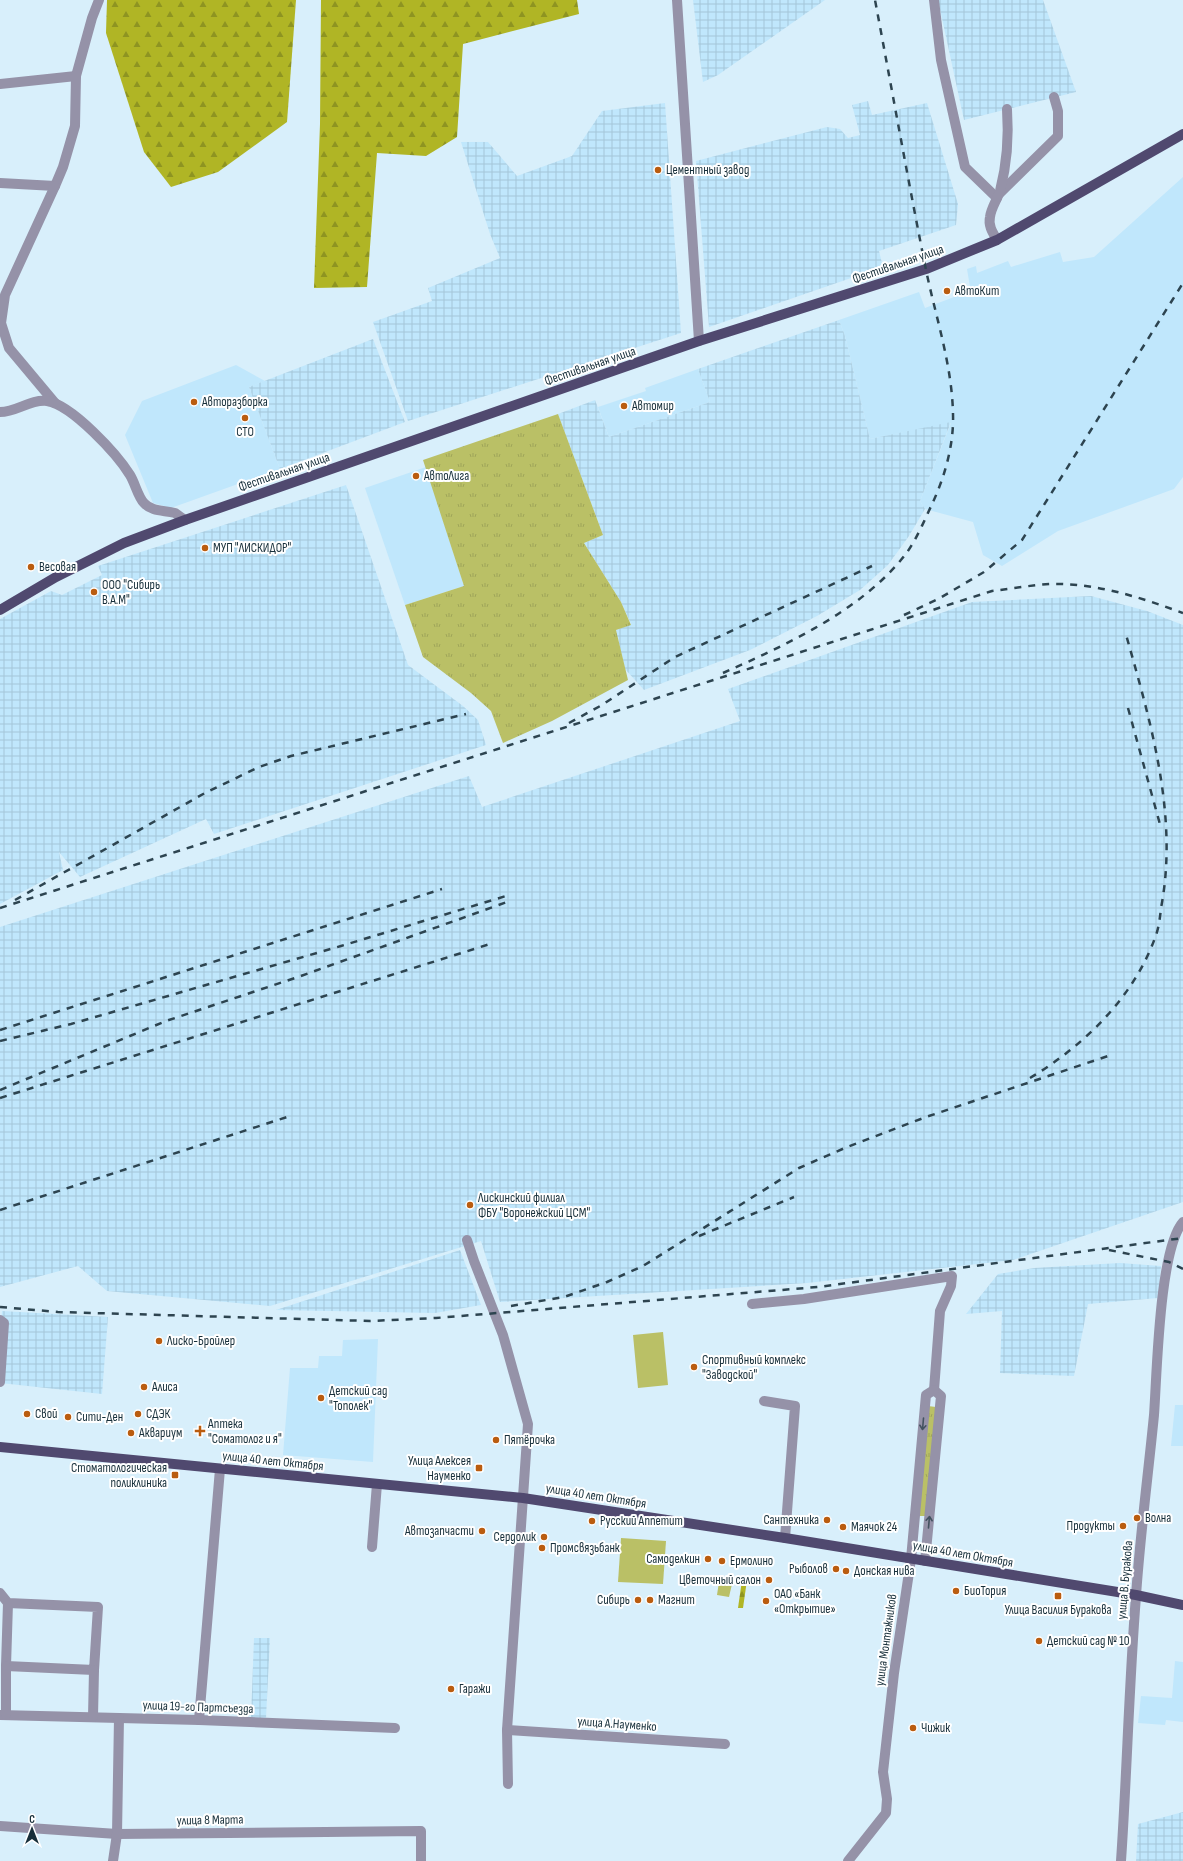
<svg xmlns="http://www.w3.org/2000/svg" width="1183" height="1861" viewBox="0 0 1183 1861" font-family="'Sofia Sans Condensed',sans-serif">
<style>
.built{fill:#c0e7fc}
.industrial{fill:url(#industrial-grid)}
.grass{fill:url(#grass-tufts)}
.forest{fill:url(#forest-firs)}
.green{fill:#bac066}
.lines{fill:none;stroke-linecap:round;stroke-linejoin:round}
.minor{stroke:#9592a8;stroke-width:10}
.major{stroke:#50496f;stroke-width:10}
.rail{stroke:#2d4450;stroke-width:2.5;stroke-dasharray:7 7;stroke-linecap:butt}
.oneway{stroke:#435260}
.poi-dot{fill:#ba5c0f;stroke:#fff;stroke-width:1.5}
.labels{text-anchor:middle;dominant-baseline:central;stroke-width:4;stroke-linejoin:round;paint-order:stroke}
.poi-label{font-size:13px;fill:#172f3a;stroke:#fff;text-anchor:start}
.street-label{font-size:13px;fill:#172f3a;stroke:#fff}
</style>
<defs>
<pattern id="industrial-grid" width="8" height="8" patternUnits="userSpaceOnUse"><rect width="8" height="8" fill="#c0e7fc"/><path d="M0 4h8M4 0v8" fill="none" stroke="#a4c6d9"/></pattern>
<pattern id="grass-tufts" width="24" height="20" patternUnits="userSpaceOnUse"><rect width="24" height="20" fill="#bac066"/><path d="M3 7l-1-3M5 7V3M7 7l1-3M15 17l-1-3M17 17v-4M19 17l1-3" fill="none" stroke="#9fa559"/></pattern>
<pattern id="forest-firs" width="22" height="20" patternUnits="userSpaceOnUse"><rect width="22" height="20" fill="#b0b525"/><path d="M5 1l3.5 6h-7zM16 11l3.5 6h-7z" fill="#8e9421"/></pattern>
</defs>
<rect width="100%" height="100%" fill="#d8effb"/>
<g class="built">
<path d="M1183,177V477L1174,489L1058,531L1002,566L983,555L973,522L925,509L920,501L951,423L870,439L845,336L839,320L919,292L925,308L962,294L971,293L967,269L976,266L977,273L1008,261L1011,267L1060,252L1063,262L1094,257Z"/>
<path d="M236,365L265,381L249,387L280,469L171,508L153,503L125,435L142,401Z"/>
<path d="M698,369L710,402L609,437L598,407L646,391L645,388Z"/>
<path d="M426,467L464,586L405,605L365,488Z"/>
<path d="M378,1339L373,1462L283,1455L290,1368H318L319,1356H342L343,1340Z"/>
<path d="M1175,1405H1183V1446H1171Z"/>
<path d="M1175,1661L1183,1662V1722L1166,1720L1165,1725L1138,1723L1141,1696L1172,1698Z"/>
</g>
<g class="industrial">
<path d="M693,0H825L718,75L703,82Z"/>
<path d="M938,0H1043L1076,92L964,120Z"/>
<path d="M868,101L872,115L927,103L958,204L956,225L879,251L883,267L709,327L696,161L827,127L840,129L848,138L860,135L852,105Z"/>
<path d="M665,103L681,333L408,421L373,322L432,301L428,288L500,258L490,234L461,142H488L517,176L572,156L602,111Z"/>
<path d="M839,320L845,336L870,439L951,422L920,501L925,509L909,536L888,565L860,590L817,616L750,650L644,690L625,669L616,630L631,624L621,602L584,543L603,535L558,414L595,400L609,437L710,402L698,369Z"/>
<path d="M373,339L405,422L280,469L249,387Z"/>
<path d="M346,485L408,665L463,706L478,720L486,745L214,834L206,819L80,877L59,852L63,870L0,904V619L51,591L62,595L102,575L98,566Z"/>
<path d="M1091,596L1147,611L1183,625V1202L1013,1260L807,1283L500,1302L481,1241L270,1306L107,1291L78,1266L0,1287V927L469,776L482,807L740,721L728,689L972,602Z"/>
<path d="M460,1250L481,1305L435,1313L276,1310Z"/>
<path d="M1120,1263L1161,1266L1158,1298L1088,1304L1074,1376L1000,1373L1002,1311L966,1314L998,1274L1034,1268Z"/>
<path d="M2,1311L108,1317L102,1394L0,1383V1336Z"/>
<path d="M254,1638H270L266,1718H251Z"/>
<path d="M1183,1812V1861H1136L1138,1824Z"/>
</g>
<g class="grass">
<path d="M558,414L603,535L584,543L621,602L631,625L616,630L628,680L552,721L503,743L491,711L471,693L423,657L405,605L464,586L423,460Z"/>
<path d="M928,1406L936,1407L926,1516H918Z"/>
</g>
<g class="forest">
<path d="M107,0H296L287,122L218,172L171,187L144,152L106,33Z"/>
<path d="M321,0H577L579,14L463,44L457,137L426,156L377,153L367,287L314,288L320,124Z"/>
<path d="M742,1580H747L743,1608H738Z"/>
</g>
<g class="green">
<path d="M663,1332L668,1385L638,1388L633,1335Z"/>
<path d="M621,1538L666,1541L663,1584L618,1582Z"/>
<path d="M719,1582L732,1584L729,1597L717,1595Z"/>
</g>
<g class="lines">
<g class="minor">
<path d="M677,0L699,341"/>
<path d="M934,0L941,60L965,167L997,198"/>
<path d="M0,84L76,76"/>
<path d="M0,183L55,186L63,167L75,126L76,76L92,18L99,0"/>
<path d="M55,186L5,295L1,323L9,348L55,403"/>
<path d="M999,194L1058,136V111L1054,97"/>
<path d="M997,240C993,233 988,226 990,217C991,208 997,200 1000,191C1007,164 1009,137 1007,109"/>
<path d="M0,412C17,412 30,399 47,401C72,405 117,454 130,475C135,483 138,497 144,503C152,512 164,510 175,513C178,515 182,518 185,520"/>
<path d="M467,1240L474,1261L503,1335L528,1424L507,1730L508,1784"/>
<path d="M752,1304L804,1299L952,1276L951,1286L940,1311L934,1390"/>
<path d="M0,1320L4,1323L0,1382"/>
<path d="M764,1401L795,1406L785,1538"/>
<path d="M372,1547L377,1484"/>
<path d="M925,1561L941,1396L934,1390"/>
<path d="M0,1593L8,1603L6,1666L94,1670L98,1607L8,1603"/>
<path d="M0,1715L199,1720L395,1728"/>
<path d="M6,1715V1666"/>
<path d="M93,1717L94,1670"/>
<path d="M199,1720L220,1469"/>
<path d="M507,1730L725,1744"/>
<path d="M0,1826L117,1834L421,1831V1861"/>
<path d="M113,1861L117,1834L119,1718"/>
<path d="M848,1861L886,1813L887,1799L883,1772L894,1673L911,1559L926,1395L934,1390"/>
<path d="M1121,1861C1127,1773 1129,1684 1136,1596C1140,1536 1148,1476 1154,1415C1157,1375 1159,1249 1183,1222"/>
</g>
<g class="major">
<path d="M0,610L56,577L124,543L185,520L699,341L926,269L997,240L1183,134"/>
<path d="M0,1447L523,1498L785,1538L1136,1595L1183,1605"/>
</g>
<g class="rail">
<path d="M904,615L940,598L984,572L1022,540L1183,283"/>
<path d="M723,673C786,645 861,611 905,555C916,541 925,519 933,502C945,476 954,444 953,414C952,365 936,318 926,270C908,180 892,90 875,0"/>
<path d="M1128,708L1161,828"/>
<path d="M569,723L602,705L675,657L872,566"/>
<path d="M15,900L205,793L259,767L291,756L466,714"/>
<path d="M0,908L992,591C1011,589 1031,585 1050,584C1097,583 1139,597 1183,613"/>
<path d="M0,1030L442,889"/>
<path d="M0,1041L71,1024L341,946L506,896"/>
<path d="M1030,1078C1085,1045 1135,996 1156,935C1159,927 1160,917 1161,908C1179,815 1150,720 1125,631"/>
<path d="M0,1090L166,1021L298,977L507,902"/>
<path d="M0,1098L490,944"/>
<path d="M0,1210L287,1117"/>
<path d="M699,1236L794,1197"/>
<path d="M1109,1250L1169,1262L1183,1269"/>
<path d="M511,1306L564,1297L607,1282L643,1266L799,1168L847,1147L926,1117L1111,1055"/>
<path d="M0,1307L58,1312L370,1321L436,1318L818,1287L1183,1238"/>
</g>
</g>
<defs><path id="oneway-shaft" d="M-6 0H5M1.5-3L5.5 0L1.5 3" fill="none" stroke-width="1.6" stroke-linecap="round" stroke-linejoin="round"/></defs>
<g class="oneway">
<use href="#oneway-shaft" transform="translate(923 1424) rotate(95)"/>
<use href="#oneway-shaft" transform="translate(929 1522) rotate(-85)"/>
</g>
<g class="poi-dot">
<circle cx="658" cy="170" r="4"/>
<circle cx="947" cy="291" r="4"/>
<circle cx="194" cy="402" r="4"/>
<circle cx="624" cy="406" r="4"/>
<circle cx="245" cy="418" r="4"/>
<circle cx="416" cy="476" r="4"/>
<circle cx="205" cy="548" r="4"/>
<circle cx="31" cy="567" r="4"/>
<circle cx="94" cy="592" r="4"/>
<circle cx="470" cy="1205" r="4"/>
<circle cx="159" cy="1341" r="4"/>
<circle cx="694" cy="1367" r="4"/>
<circle cx="144" cy="1387" r="4"/>
<circle cx="321" cy="1398" r="4"/>
<circle cx="27" cy="1414" r="4"/>
<circle cx="138" cy="1414" r="4"/>
<circle cx="68" cy="1417" r="4"/>
<path d="M198 1425h4v4h4v4h-4v4h-4v-4h-4v-4h4z"/>
<circle cx="131" cy="1433" r="4"/>
<circle cx="496" cy="1440" r="4"/>
<rect x="475" y="1464" width="8" height="8" rx="2"/>
<rect x="171" y="1471" width="8" height="8" rx="2"/>
<circle cx="1137" cy="1518" r="4"/>
<circle cx="827" cy="1520" r="4"/>
<circle cx="592" cy="1521" r="4"/>
<circle cx="1123" cy="1526" r="4"/>
<circle cx="843" cy="1527" r="4"/>
<circle cx="482" cy="1531" r="4"/>
<circle cx="544" cy="1537" r="4"/>
<circle cx="542" cy="1548" r="4"/>
<circle cx="708" cy="1559" r="4"/>
<circle cx="722" cy="1561" r="4"/>
<circle cx="836" cy="1569" r="4"/>
<circle cx="846" cy="1571" r="4"/>
<circle cx="769" cy="1580" r="4"/>
<circle cx="956" cy="1591" r="4"/>
<rect x="1054" y="1592" width="8" height="8" rx="2"/>
<circle cx="638" cy="1600" r="4"/>
<circle cx="650" cy="1600" r="4"/>
<circle cx="766" cy="1601" r="4"/>
<circle cx="1039" cy="1641" r="4"/>
<circle cx="451" cy="1689" r="4"/>
<circle cx="913" cy="1728" r="4"/>
</g>
<g class="labels">
<g class="poi-label">
<text x="666" y="170">Цементный завод</text>
<text x="955" y="291">АвтоКит</text>
<text x="202" y="402">Авторазборка</text>
<text x="632" y="406">Автомир</text>
<text x="245" y="432" text-anchor="middle">СТО</text>
<text x="424" y="476">АвтоЛига</text>
<text x="213" y="548">МУП "ЛИСКИДОР"</text>
<text x="39" y="567">Весовая</text>
<text x="102" y="585">ООО "Сибирь<tspan x="102" dy="15">В.А.М"</tspan></text>
<text x="478" y="1198">Лискинский филиал<tspan x="478" dy="15">ФБУ "Воронежский ЦСМ"</tspan></text>
<text x="167" y="1341">Лиско-Бройлер</text>
<text x="702" y="1360">Спортивный комплекс<tspan x="702" dy="15">"Заводской"</tspan></text>
<text x="152" y="1387">Алиса</text>
<text x="329" y="1391">Детский сад<tspan x="329" dy="15">"Тополек"</tspan></text>
<text x="35" y="1414">Свой</text>
<text x="146" y="1414">СДЭК</text>
<text x="76" y="1417">Сити-Ден</text>
<text x="208" y="1424">Аптека<tspan x="208" dy="15">"Соматолог и я"</tspan></text>
<text x="139" y="1433">Аквариум</text>
<text x="504" y="1440">Пятёрочка</text>
<text x="471" y="1461" text-anchor="end">Улица Алексея<tspan x="471" dy="15">Науменко</tspan></text>
<text x="167" y="1468" text-anchor="end">Стоматологическая<tspan x="167" dy="15">поликлиника</tspan></text>
<text x="1145" y="1518">Волна</text>
<text x="819" y="1520" text-anchor="end">Сантехника</text>
<text x="600" y="1521">Русский Аппетит</text>
<text x="1115" y="1526" text-anchor="end">Продукты</text>
<text x="851" y="1527">Маячок 24</text>
<text x="474" y="1531" text-anchor="end">Автозапчасти</text>
<text x="536" y="1537" text-anchor="end">Сердолик</text>
<text x="550" y="1548">Промсвязьбанк</text>
<text x="700" y="1559" text-anchor="end">Самоделкин</text>
<text x="730" y="1561">Ермолино</text>
<text x="828" y="1569" text-anchor="end">Рыболов</text>
<text x="854" y="1571">Донская нива</text>
<text x="761" y="1580" text-anchor="end">Цветочный салон</text>
<text x="964" y="1591">БиоТория</text>
<text x="774" y="1594">ОАО «Банк<tspan x="774" dy="15">«Открытие»</tspan></text>
<text x="630" y="1600" text-anchor="end">Сибирь</text>
<text x="658" y="1600">Магнит</text>
<text x="1058" y="1610" text-anchor="middle">Улица Василия Буракова</text>
<text x="1047" y="1641">Детский сад № 10</text>
<text x="459" y="1689">Гаражи</text>
<text x="921" y="1728">Чижик</text>
</g>
<g class="street-label">
<text transform="translate(898 264) rotate(-19)">Фестивальная улица</text>
<text transform="translate(590 366) rotate(-19)">Фестивальная улица</text>
<text transform="translate(284 472) rotate(-19)">Фестивальная улица</text>
<text transform="translate(273 1461) rotate(6)">улица 40 лет Октября</text>
<text transform="translate(596 1496) rotate(9)">улица 40 лет Октября</text>
<text transform="translate(963 1554) rotate(10)">улица 40 лет Октября</text>
<text transform="translate(1125 1580) rotate(-85)">улица В. Буракова</text>
<text transform="translate(886 1640) rotate(-82)">улица Монтажников</text>
<text transform="translate(198 1707) rotate(2)">улица 19-го Партсъезда</text>
<text transform="translate(617 1724) rotate(4)">улица А.Науменко</text>
<text transform="translate(210 1820) rotate(-1)">улица 8 Марта</text>
</g>
</g>
<g transform="translate(32 1829)" stroke="#ffffff" stroke-width="3" paint-order="stroke">
<path d="M0-3L7 15L0 10L-7 15Z" fill="#172f3a"/>
<text y="-6" font-size="11" font-weight="bold" text-anchor="middle" fill="#172f3a">С</text>
</g>
</svg>
